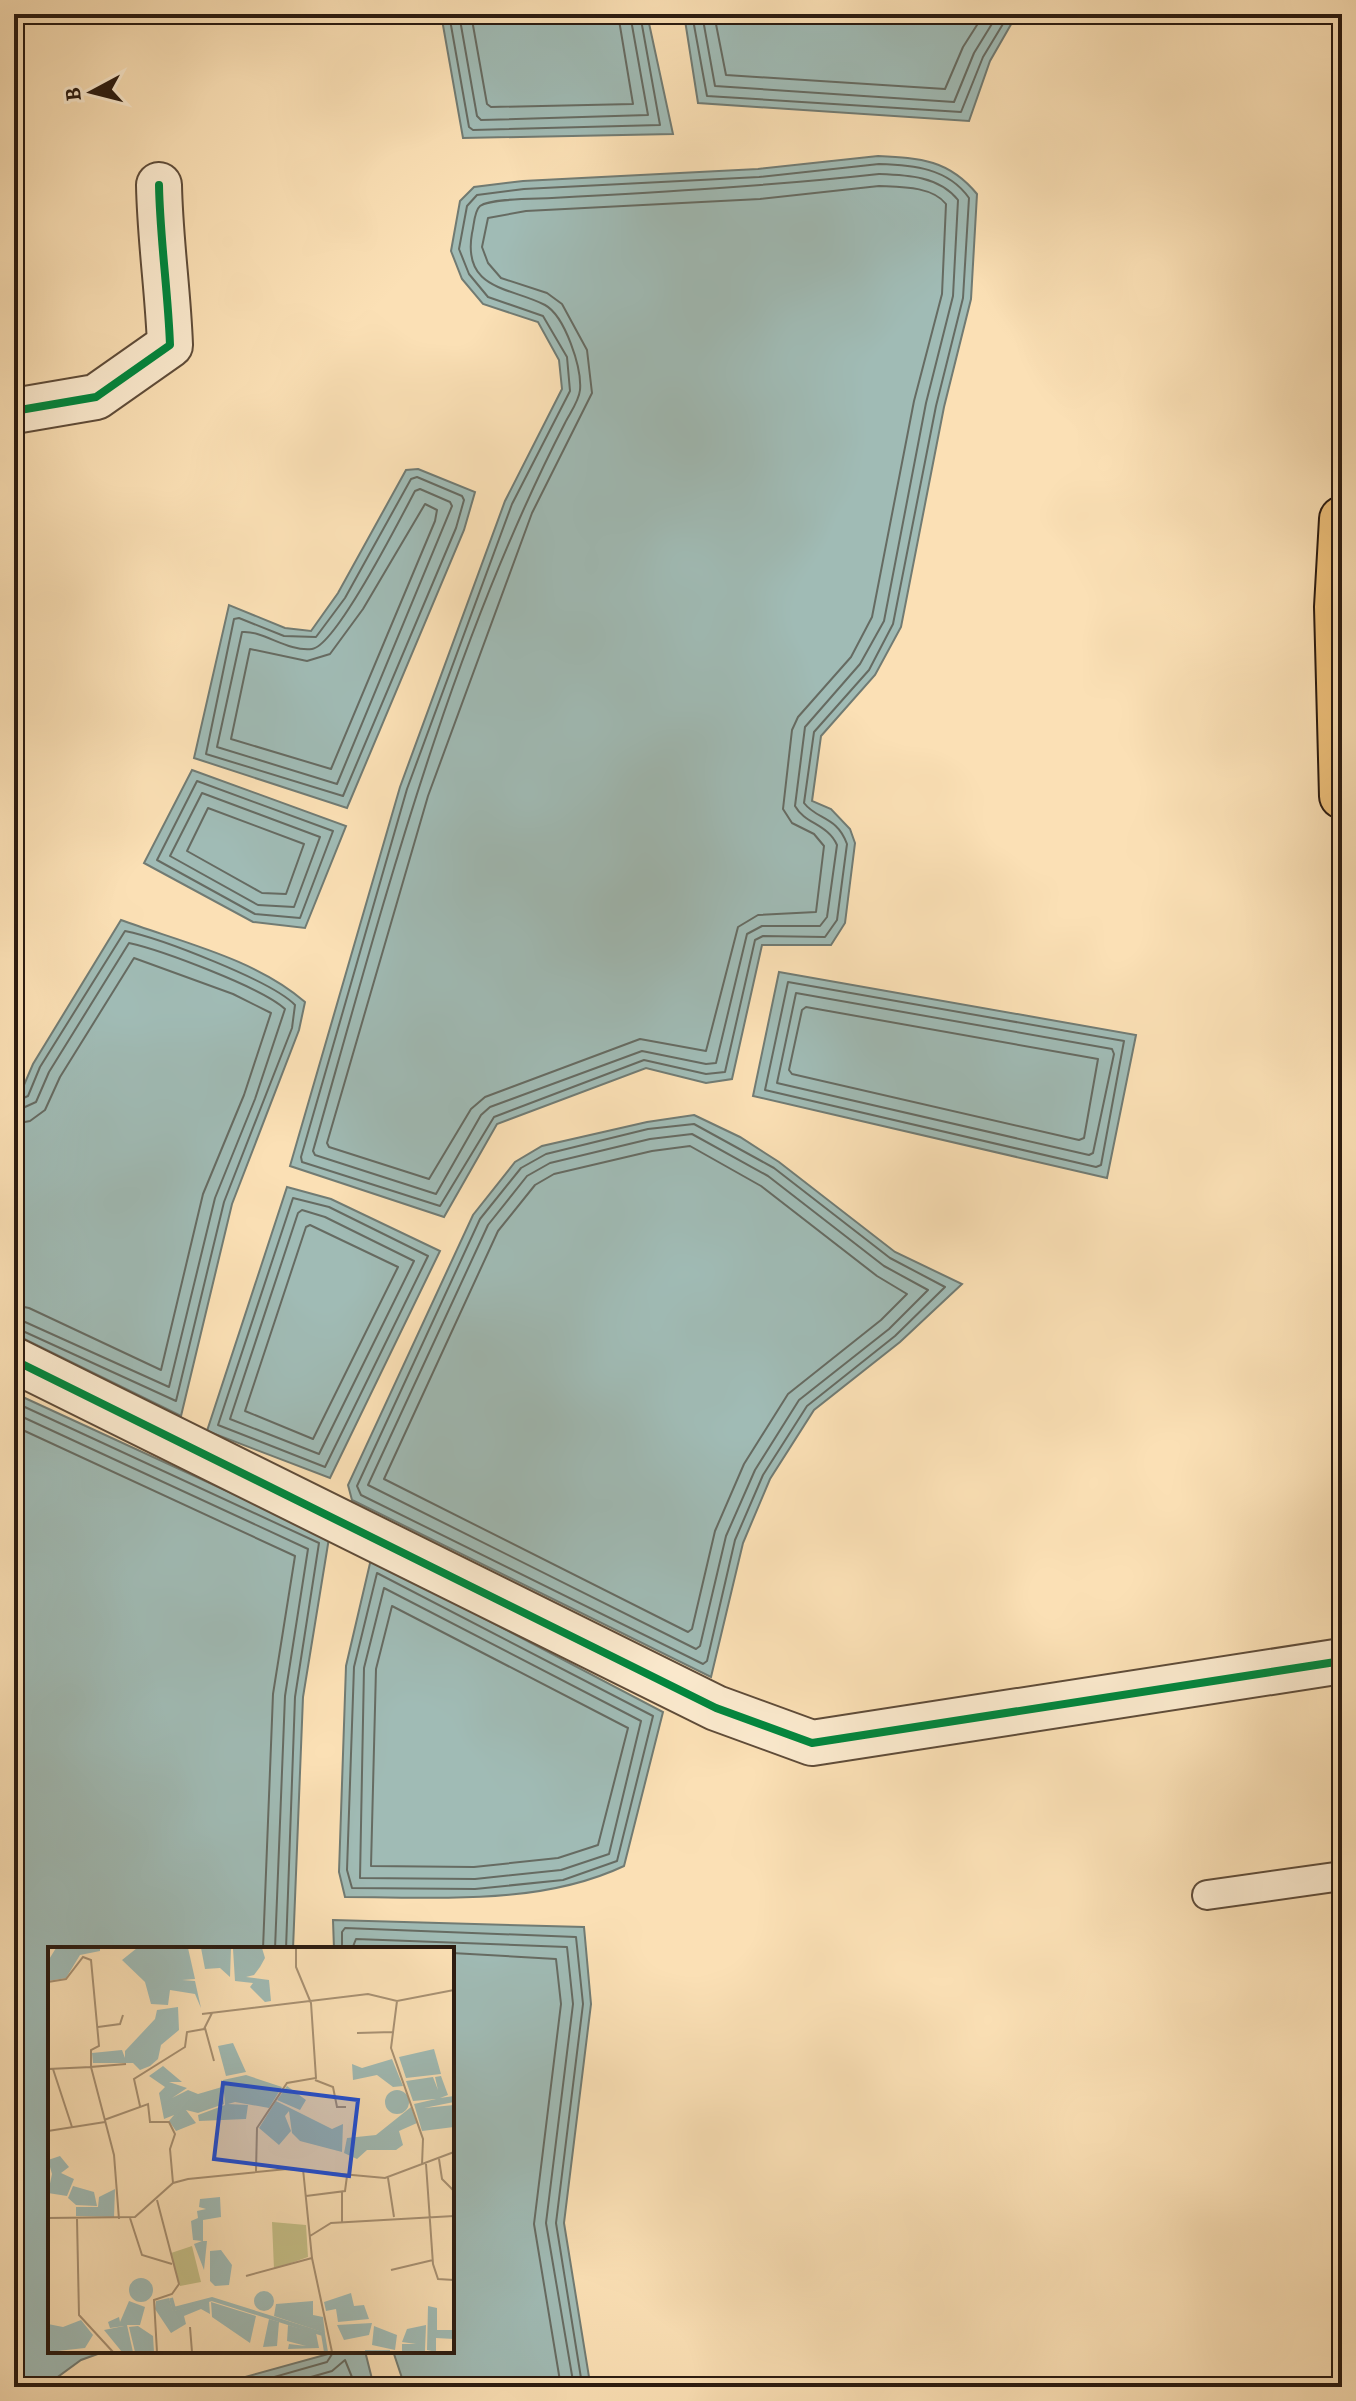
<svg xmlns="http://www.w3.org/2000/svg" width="1356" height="2401" viewBox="0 0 1356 2401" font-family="Alegreya,serif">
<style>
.water{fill:#a0bbb5;stroke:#717b73;stroke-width:2}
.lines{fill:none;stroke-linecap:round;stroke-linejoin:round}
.shore{stroke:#666b62;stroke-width:2}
.service-casing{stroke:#5f4c39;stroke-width:32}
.minor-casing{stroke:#5f4c39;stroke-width:48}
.primary-casing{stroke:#2b1b10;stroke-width:48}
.service{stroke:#fcebcf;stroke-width:28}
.minor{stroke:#fcebcf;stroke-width:44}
.primary{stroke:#eec07a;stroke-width:44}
.cycleway-casing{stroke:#fcebcf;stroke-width:13}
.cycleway{stroke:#00873e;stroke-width:8}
.inset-river{fill:none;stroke:#a0bbb5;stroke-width:4}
.inset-road{fill:none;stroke:#a89173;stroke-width:2}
.view{fill:#1d4ed8;fill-opacity:0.15;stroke:#1d4ed8;stroke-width:4}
.inset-edge{fill:none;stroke:#2b1b10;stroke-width:4}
</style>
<rect width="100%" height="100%" fill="#fbe0b5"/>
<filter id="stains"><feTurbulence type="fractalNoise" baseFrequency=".0025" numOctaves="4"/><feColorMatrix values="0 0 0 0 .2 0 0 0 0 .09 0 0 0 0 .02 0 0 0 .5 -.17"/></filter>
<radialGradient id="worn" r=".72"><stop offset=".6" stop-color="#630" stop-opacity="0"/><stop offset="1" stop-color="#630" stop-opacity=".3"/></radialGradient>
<g class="water">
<path d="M441,14H647L673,134L463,138Z"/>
<path d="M684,14H1017L990,61L969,121L698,103Z"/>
<path d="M878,156C921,158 949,160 977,194L971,299L944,407L901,627L875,675L821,736L812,801L831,809L850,829L855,843L845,923L831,945H762L732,1079L706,1083L646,1068L497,1124L444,1217L290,1166L400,787L505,501L562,389L559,360L538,322L483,304L462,279L451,251L460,201L474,187L523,181L758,169Z"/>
<path d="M418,469L475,492L464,530L347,808L194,758L229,605L285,628L311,631L338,593L406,470Z"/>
<path d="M192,770L346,826L305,928L253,922L144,863Z"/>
<path d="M121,920C181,942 256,959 305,1002L299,1030L232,1204L181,1416L14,1334V1096L21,1092L33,1064Z"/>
<path d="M779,972L1136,1035L1107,1178L753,1096Z"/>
<path d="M694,1115L740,1137L779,1162L895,1252L962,1284L900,1342L814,1410L770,1479L743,1543L711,1677L352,1500L348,1485L473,1215L515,1162L542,1146L647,1122Z"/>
<path d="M287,1187L331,1199L440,1251L330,1478L207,1431Z"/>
<path d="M14,1393L329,1538L303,1697L293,1949H50V2351H106L81,2360L44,2387H14Z"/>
<path d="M371,1559L663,1712L624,1866C539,1906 437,1897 345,1897L339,1872L346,1666Z"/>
<path d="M333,1920L584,1927L591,2004L564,2223L589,2377L595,2387H405L393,2351H452V1949H334Z"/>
<path d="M339,2351H365L374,2387H209Z"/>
</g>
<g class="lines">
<g class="shore">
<path d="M449,14L469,127L473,130L660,125L640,14"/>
<path d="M459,14L477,116L481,120L648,115L630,14"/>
<path d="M471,14L487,104L491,107L633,104L618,14"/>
<path d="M692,14L707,96L961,112L983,57L1009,14"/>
<path d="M702,14L715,86L954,102L974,53L998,14"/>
<path d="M714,14L726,75L945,89L963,47L984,14"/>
<path d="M879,164C913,165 948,168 969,198L963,298L936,406L893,624L869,670L814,732L804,803C817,820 837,816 847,844L837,920L825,937L763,936L755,940L725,1072L706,1074L644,1060L494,1117L440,1206L302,1162L301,1157L407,789L512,504L570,391L567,357L543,316L488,297L469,274L459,249L467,206L477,195L524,189L759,177Z"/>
<path d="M879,174C907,175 939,176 958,200L953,296L926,403L884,621L860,664L805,727L795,806C805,824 828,824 837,845L827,917L820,926H762L747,934L716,1063L706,1064L642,1051L490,1107L481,1115L436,1194L315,1155L313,1151C383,905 448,651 565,423C570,413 579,401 580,390C582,368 565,316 545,305C511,287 462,291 472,233C474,226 474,211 480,206C491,198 538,199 552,198C662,192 770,186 879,174Z"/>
<path d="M879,186C900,187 932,186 946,204L942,294L914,401L872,617L851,657L798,717L792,730L783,809L792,823L814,834L824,846L816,912L758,915L738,927L706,1051L640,1039L485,1097L471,1109L429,1179L329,1147L327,1143L428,796L532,513L592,393L587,350L562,304L547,293L501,278L488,263L482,247L488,218L526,211L760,199Z"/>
<path d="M417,477L462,496L464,500L456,528L343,796L206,754L234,619L239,618L284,636L316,637L345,598L411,479Z"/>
<path d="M420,489L450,502L452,506L337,784L217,747L242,632C263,630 287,652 312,649C336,646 401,517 415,491Z"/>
<path d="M425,504L437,510L435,521L331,769L231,739L250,649L307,661L330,654L363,609Z"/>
<path d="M197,781L333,831L300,918L255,914L157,860Z"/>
<path d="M202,793L320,837L294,907L258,905L170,856Z"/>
<path d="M208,808L304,844L286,894L262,893L187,851Z"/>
<path d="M788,982L1124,1041L1101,1165L1096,1167L765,1090Z"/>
<path d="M796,993L1112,1049L1114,1054L1093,1153L1089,1155L777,1083Z"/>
<path d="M806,1007L1098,1059L1084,1138L1079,1140L792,1074L789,1070L802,1010Z"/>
<path d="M14,1102L28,1096L40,1067L125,931C160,938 272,981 295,1005L292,1028L224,1202L176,1401L14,1327"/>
<path d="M14,1112L36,1102L49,1072L129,943C161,950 263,988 285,1009L255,1099L215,1198L169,1387L14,1317"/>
<path d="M14,1124L30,1121L45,1110L60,1077L134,958L233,994L271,1013L244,1095L203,1194L161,1370L29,1308L14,1305"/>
<path d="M694,1124L774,1168L890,1258L945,1287L895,1336L807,1406L763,1475L735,1540L707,1661L703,1664L361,1495L357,1486L480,1219L521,1168L546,1154L648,1129Z"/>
<path d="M692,1134L768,1176L884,1266L928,1290L889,1329L799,1400L755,1470L726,1536L700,1646L696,1649L368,1485L488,1225L527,1176L550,1163L650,1139Z"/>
<path d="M690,1146L761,1186L877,1276L907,1294L881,1320L788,1394L744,1464L715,1531L692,1629L688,1632L384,1479L498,1231L535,1185L554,1174L652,1151Z"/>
<path d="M293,1198L329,1207L428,1256L325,1467L218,1425Z"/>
<path d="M302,1210L325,1217L414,1261L319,1454L230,1419L298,1213Z"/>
<path d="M310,1225L398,1267L313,1439L245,1411L306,1227Z"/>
<path d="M14,1402L319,1543L295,1697L286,1949"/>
<path d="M14,1413L308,1549L285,1696L275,1949"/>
<path d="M14,1426L295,1556L273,1694L263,1949"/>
<path d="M377,1573L653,1716L617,1861L563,1880L475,1889L352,1888L347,1870L354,1667Z"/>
<path d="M384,1588L641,1721L609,1854L561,1870L475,1879L360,1878L364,1668Z"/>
<path d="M392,1606L628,1728L598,1845L558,1858L474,1867L371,1866L376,1669Z"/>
<path d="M342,1949V1932L345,1928L576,1937L583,2004L556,2223L581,2378L586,2387"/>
<path d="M352,1949L356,1939L567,1947L573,2004L546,2223L574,2387"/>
<path d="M452,1953L556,1959L561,2004L534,2224L561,2387"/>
<path d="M239,2387L327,2362L334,2351"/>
<path d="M276,2387L332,2371L345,2360L356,2387"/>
</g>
<g class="service-casing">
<path id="service" d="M1207,1895L1342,1876"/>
</g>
<g class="minor-casing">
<g id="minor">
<path d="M14,411L96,397L170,345C168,291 160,239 159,185"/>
<path d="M14,1360L716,1708L812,1743L1342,1661"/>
</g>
</g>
<g class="primary-casing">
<path id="primary" d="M1342,519L1337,607L1342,796"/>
</g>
<use href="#service" class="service"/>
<use href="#minor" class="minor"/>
<use href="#primary" class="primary"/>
<g class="cycleway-casing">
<g id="cycleway">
<path d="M14,411L96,397L170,345C168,291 160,239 159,185"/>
<path d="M14,1360L716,1708L812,1743L1342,1661"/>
</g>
</g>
<use href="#cycleway" class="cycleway"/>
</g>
<g transform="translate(48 1947)">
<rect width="406" height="406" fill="#fbe0b5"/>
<path d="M224,275L258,278L260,310L226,322ZM144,299L153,335L132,339L123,306Z" fill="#c6c088"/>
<path d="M8,1H52V4L32,8L18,31L0,34V14ZM89,1H140L147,32L134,33L147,34L153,61L147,47L122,43L120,58L103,57L97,35L74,13ZM153,1H183L182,30L172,21L157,22ZM214,1L217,11L212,20L206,28L198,30L221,33L223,54L217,55L202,40L205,36L187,34L185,2ZM130,60L131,83L113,98L110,112L102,119L92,123L85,116H45L44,106L74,103L77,111V104L107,72L109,63ZM185,96L198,125L178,129L170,99ZM386,102L393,127L358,131L351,110ZM344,112L355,139L345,140L329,128L305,133L304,117L314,121ZM115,119L134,135H121L139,141L124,151L140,143L150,147L174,140L176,157L150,166L138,163L148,176L128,184L121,174L126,168L116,172L111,146L117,140L101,129ZM198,128L234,140L221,161L187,155L180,157L200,158L198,172L151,174L150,168L177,158L175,133ZM393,129L400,148L392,151L406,149V155L376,161L406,158V180L374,184L366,157L388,152L365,154L358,134L385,130L390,143L387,130ZM239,139L258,153L252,163L229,153ZM337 155a12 12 0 1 1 24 0a12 12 0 1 1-24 0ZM228,154L284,182L295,177L294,205L252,194L244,186L241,164L237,169L243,184L231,198L211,181ZM363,160L369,176L351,184L355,198L348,203H319L309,212L296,206L299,191L328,188ZM12,209L21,220L13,226L26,232L19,249L0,246L4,227L0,213ZM25,239L46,245L49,259L28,258L20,251ZM67,242L66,270L28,269V260H50L51,250ZM172,250L173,270L155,273V294H159L156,323L146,297L154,294L145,293L143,274L150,271L149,264L158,262L151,260L152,252ZM173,303L184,318L181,338L167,339L162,334V304ZM81 343a12 12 0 1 1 24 0a12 12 0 1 1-24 0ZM206 354a10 10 0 1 1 20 0a10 10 0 1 1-20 0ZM303,346L306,359L316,358L321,372L290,375L288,362L278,364L276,355ZM121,351L125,364L161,354L162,367L153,362L136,369L138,377L123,386L107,362L108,354ZM81,354L97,360L92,378H79L85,405H74L56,383L76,379L62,381L60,375L71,370L72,375ZM265,354V368L275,370L277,386L226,369L228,357ZM163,355L208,369L202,396L164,370ZM380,359L389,361V383H406V392L388,391V405L379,403ZM221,372L231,375L229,399L215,400ZM33,373L45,388L37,401L0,405V377L15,380ZM324,376L321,388L296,393L289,378ZM240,378L268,386L271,401L240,402L241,397L258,399L239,394ZM378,378L377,404H354V397H368L354,395L359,382ZM90,379L105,389L106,405H87L81,380ZM326,379L349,388L347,403L324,398Z" fill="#a0bbb5"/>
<path class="inset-river" d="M123,351L126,362L164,352L275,387L278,405M317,405H342"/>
<path class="inset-road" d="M0,35L18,32L35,10L43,13L51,99L43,103V120L0,122M349,54L343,101L375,192L374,218M154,67L320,47L349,54L406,43M50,80L72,77L75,68M157,81L166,114M309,86L345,85M5,122L24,180M267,133L285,140L289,160H298M92,159L86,132L137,100L139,85L156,82L164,66M56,173L100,157L102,175H121L127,187L122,202L125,236M0,184L57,175M391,212L394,232L406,244M378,217L385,317L390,332L406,333M255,222L264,311L284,405M208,224L209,181L239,136L268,131L263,56L248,20V1M340,231L346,270M258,249L297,244L299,229M109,253L131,337L124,347L106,353L109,405M0,271L87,270L125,236L140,232L239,222L337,231L406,205M82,271L94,308L124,317M29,272L31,368L65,405M71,272L66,208L43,120L78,117M294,275V245M262,289L283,276L406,269M343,323L385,313M198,329L264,311M142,380L144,405"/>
<path class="view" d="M175,136L310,153L301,229L166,212Z"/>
<rect width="406" height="406" class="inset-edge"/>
</g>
<rect width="1356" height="2401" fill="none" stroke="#fbe0b5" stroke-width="48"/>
<rect x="16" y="16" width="1324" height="2369" fill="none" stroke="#2b1b10" stroke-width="4"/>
<rect x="24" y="24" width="1308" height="2353" fill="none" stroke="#2b1b10" stroke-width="2"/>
<g transform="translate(92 92) rotate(263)" stroke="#fcebcf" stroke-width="6" paint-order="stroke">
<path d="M0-6L14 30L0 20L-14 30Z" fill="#2b1b10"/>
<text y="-12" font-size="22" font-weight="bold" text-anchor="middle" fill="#2b1b10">B</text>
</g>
<rect width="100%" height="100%" filter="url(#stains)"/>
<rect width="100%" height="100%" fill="url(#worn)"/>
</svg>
